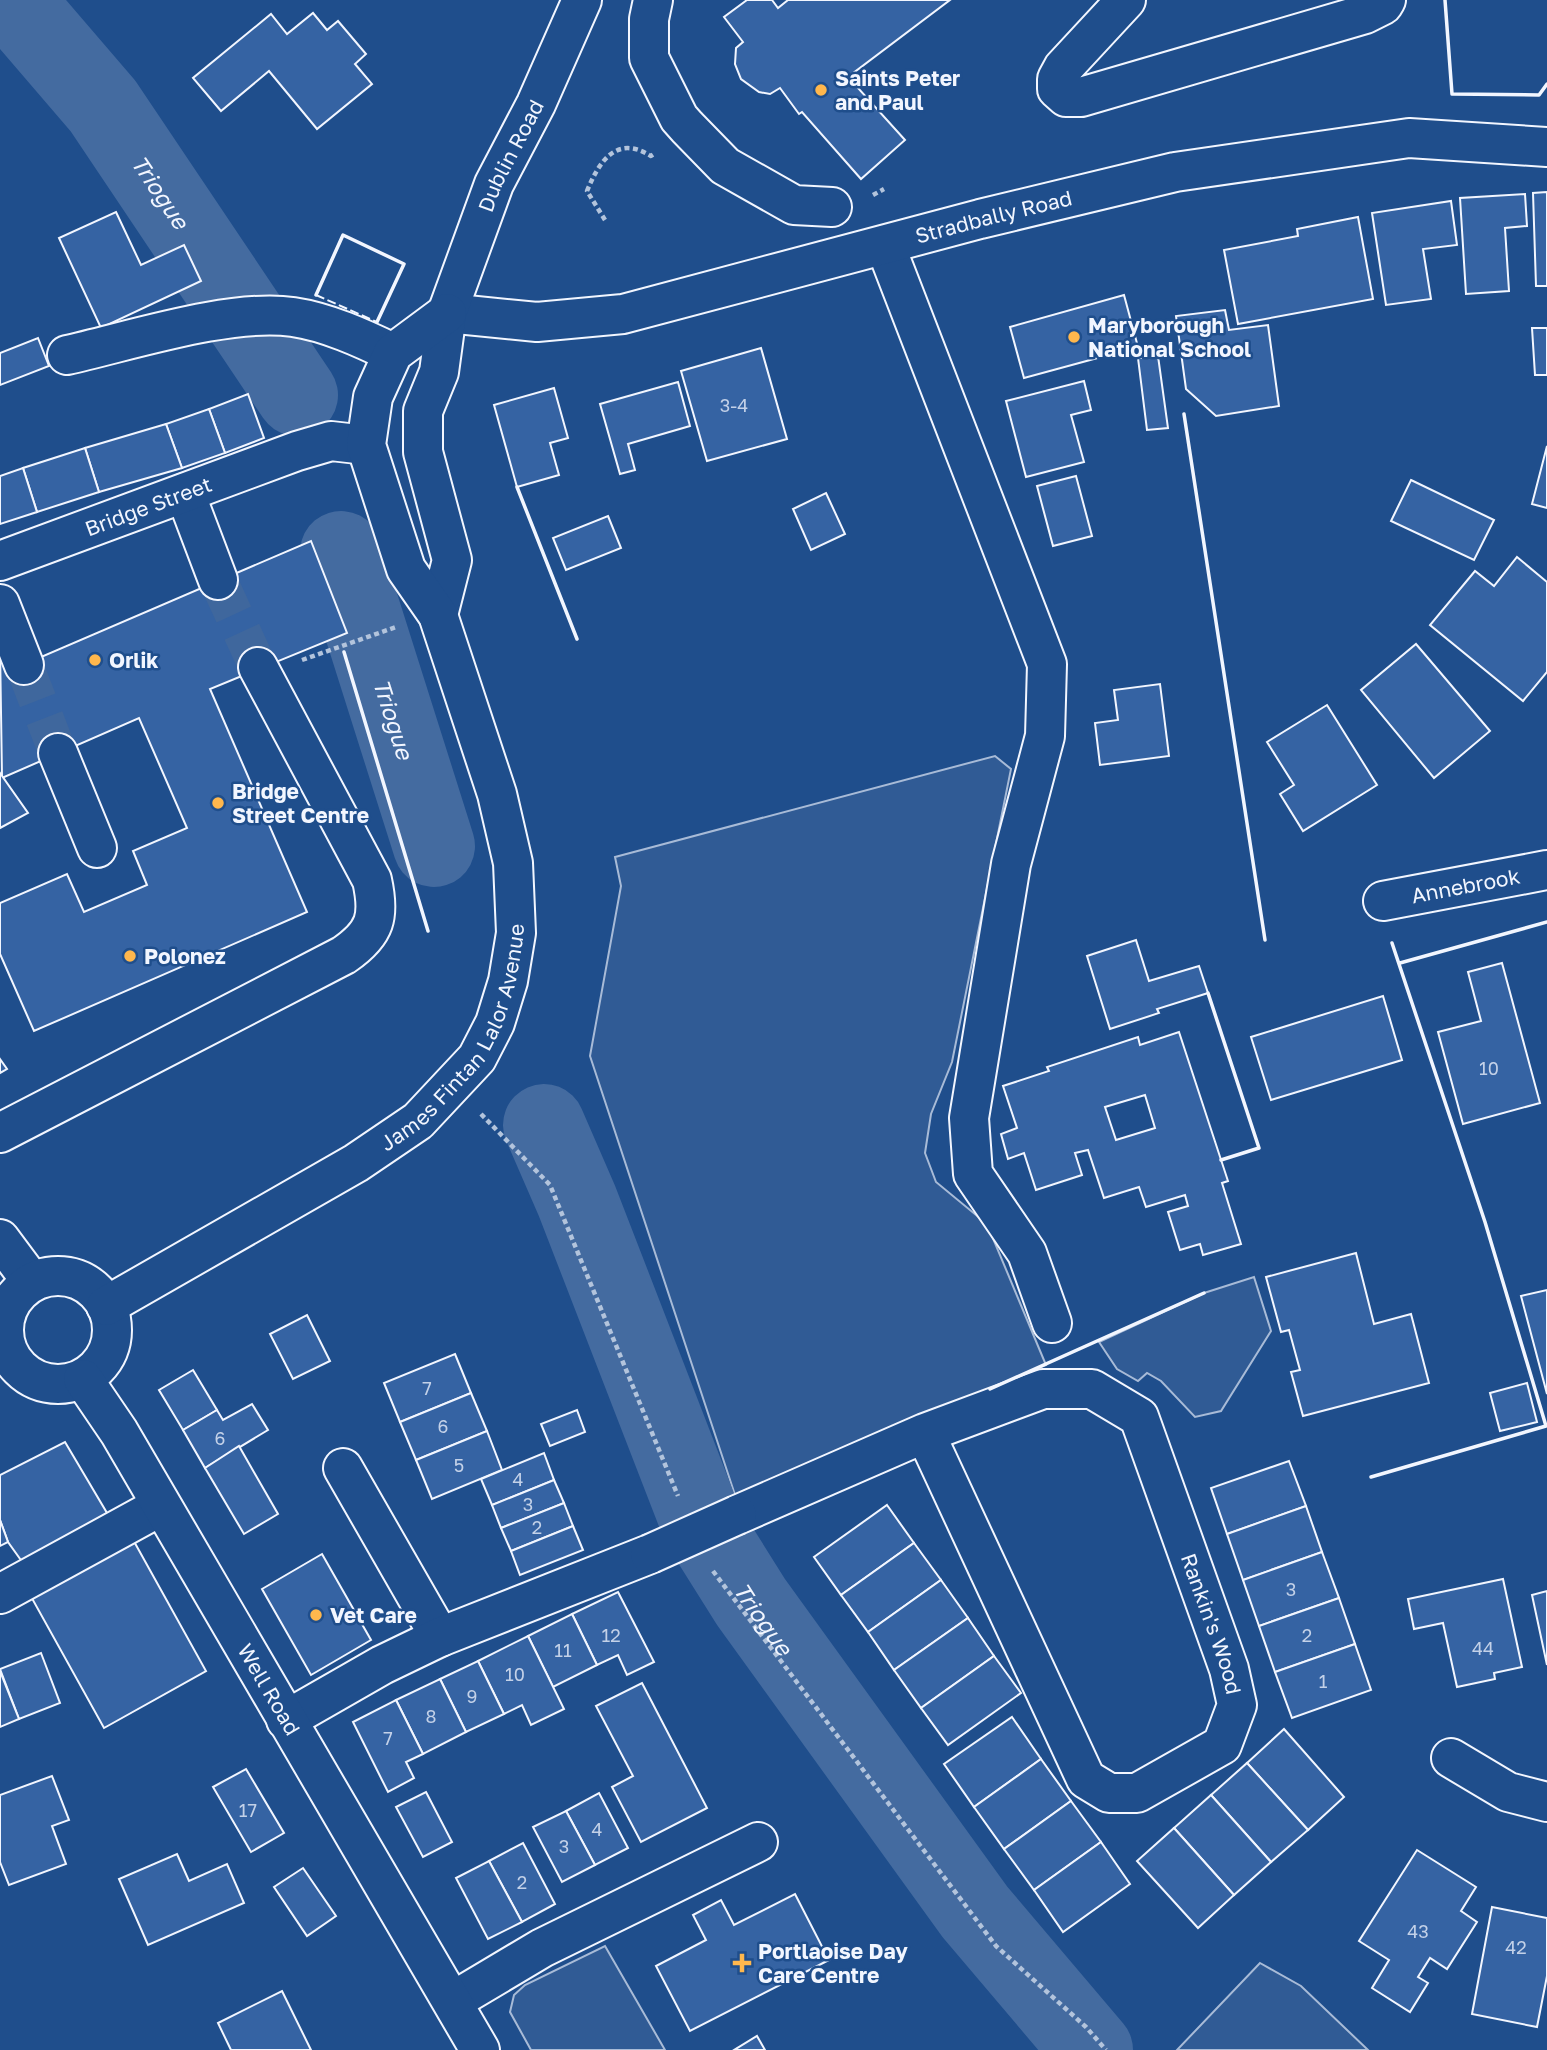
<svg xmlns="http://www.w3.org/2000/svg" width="1547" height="2050" viewBox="0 0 1547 2050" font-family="'Golos Text',sans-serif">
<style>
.green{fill:#305b95;stroke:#a8bbd7;stroke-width:2}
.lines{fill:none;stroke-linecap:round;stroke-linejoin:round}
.river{stroke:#446ba0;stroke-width:82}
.building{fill:#3563a3;stroke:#f2f6ff;stroke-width:2;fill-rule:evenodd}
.minor-tunnel{stroke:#3f679d;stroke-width:38;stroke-dasharray:38 19;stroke-linecap:butt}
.minor-casing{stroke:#f2f6ff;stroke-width:42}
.major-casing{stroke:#f2f6ff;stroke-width:42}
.path{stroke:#b3c4dc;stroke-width:4.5;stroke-dasharray:5 3.5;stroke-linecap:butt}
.minor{stroke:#1f4e8c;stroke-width:38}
.major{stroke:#1f4e8c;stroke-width:38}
.minor-bridge-casing{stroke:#f2f6ff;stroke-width:42;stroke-linecap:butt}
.minor-bridge{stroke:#1f4e8c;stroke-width:38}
.fence{stroke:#f2f6ff;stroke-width:2;stroke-dasharray:9 3.5;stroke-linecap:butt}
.wall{stroke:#f2f6ff;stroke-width:3.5}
.poi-dot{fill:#ffb74d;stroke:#1f4e8c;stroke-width:2.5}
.labels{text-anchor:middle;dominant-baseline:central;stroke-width:5;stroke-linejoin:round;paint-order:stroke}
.number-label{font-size:18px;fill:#c3d1e8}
.poi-label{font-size:21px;font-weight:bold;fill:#f2f6ff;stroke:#1f4e8c;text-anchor:start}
.street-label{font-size:21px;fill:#f2f6ff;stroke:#1f4e8c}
.water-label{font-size:23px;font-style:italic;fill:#f2f6ff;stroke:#1f4e8c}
</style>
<rect width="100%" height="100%" fill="#1f4e8c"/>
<g class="green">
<path d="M995,756L1011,769L952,1062L931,1114L925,1153L936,1182L987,1224L1046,1365L736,1498L590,1056L621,886L615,857Z"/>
<path d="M1254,1277L1271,1331L1221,1411L1195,1417L1161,1381L1147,1373L1138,1381L1117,1369L1099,1342L1204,1293Z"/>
<path d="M605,1946L665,2050H531L510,2012L514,1995L525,1985Z"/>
<path d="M1260,1963L1301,1986L1368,2050H1177Z"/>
</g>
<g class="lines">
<g class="river">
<path id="s1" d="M12,0L103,106L297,395"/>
<path id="s2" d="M341,552L434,846"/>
<path id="s3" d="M544,1125L577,1201L702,1524L751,1602L975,1912L1092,2050"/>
</g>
</g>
<g class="building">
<path d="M747,0H772L778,8L788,0H950L848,77L905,140L861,179L802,112L799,114L780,88L770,94L759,92L741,79L735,64L736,48L743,42L724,17Z"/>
<path d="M313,13L327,30L338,21L366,54L355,64L372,84L317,129L269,71L221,111L193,78L271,14L287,34Z"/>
<path d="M1547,192V286H1536L1533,193Z"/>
<path d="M1525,194L1527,226L1505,228L1509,291L1466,294L1460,198Z"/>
<path d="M1451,201L1457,245L1423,249L1431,299L1386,305L1372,213Z"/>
<path d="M116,212L141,265L184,245L201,281L101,328L59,238Z"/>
<path d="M1358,217L1373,299L1238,324L1224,250L1298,236L1297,229Z"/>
<path d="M1124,295L1138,347L1024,378L1010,327Z"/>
<path d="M1225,310L1229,330L1268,325L1279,406L1216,416L1186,389L1176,316Z"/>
<path d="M1532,328H1547V375H1535Z"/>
<path d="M38,338L49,366L0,385V353Z"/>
<path d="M761,348L787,439L707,461L681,371Z"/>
<path d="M1158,356L1168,428L1147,430L1138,358Z"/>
<path d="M1084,381L1091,410L1071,415L1084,462L1026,477L1006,401Z"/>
<path d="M678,382L690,426L628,444L635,470L620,474L600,404Z"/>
<path d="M554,388L568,438L550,443L559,475L517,487L494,405Z"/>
<path d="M248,394L264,438L225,453L209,409Z"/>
<path d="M209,409L225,453L182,468L166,424Z"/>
<path d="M166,424L182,468L99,492L85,448Z"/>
<path d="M1547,446V508L1532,504Z"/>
<path d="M85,448L99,492L37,512L23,468Z"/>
<path d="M23,468L37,512L0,524V476Z"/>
<path d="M1076,476L1092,536L1053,546L1037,486Z"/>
<path d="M1411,480L1494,520L1474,560L1391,521Z"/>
<path d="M826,493L845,534L811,550L793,509Z"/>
<path d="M608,516L621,548L566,570L553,538Z"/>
<path d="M311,541L347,633L210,689L307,912L34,1031L0,954V903L67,874L84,912L147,885L133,851L187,828L139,718L2,778L0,646L11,670Z"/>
<path d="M1517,557L1547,582V672L1523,701L1430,625L1475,571L1494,586Z"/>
<path d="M1416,644L1490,731L1434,778L1361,690Z"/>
<path d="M1160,684L1169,756L1100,765L1095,723L1118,720L1114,690Z"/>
<path d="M1327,705L1377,785L1303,831L1280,794L1294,785L1267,742Z"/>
<path d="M0,773L28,813L0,828Z"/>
<path d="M1136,940L1149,981L1199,966L1208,993L1157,1009L1159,1013L1110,1029L1087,956Z"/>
<path d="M1502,963L1540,1103L1463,1124L1438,1032L1481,1021L1468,972Z"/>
<path d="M1383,996L1402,1060L1271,1100L1251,1037Z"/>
<path d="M1179,1032L1228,1181L1222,1183L1241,1244L1203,1255L1200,1244L1180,1250L1168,1212L1188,1206L1185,1195L1146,1207L1139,1187L1104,1198L1088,1150L1075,1153L1082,1175L1036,1190L1024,1153L1008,1159L1001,1134L1017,1128L1003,1086L1049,1071L1047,1067L1138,1037L1140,1045ZM1145,1095L1155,1128L1116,1140L1105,1107Z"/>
<path d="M0,1059L7,1069L0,1073Z"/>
<path d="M1356,1253L1374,1324L1411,1314L1429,1383L1303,1416L1291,1372L1300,1370L1289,1330L1281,1332L1266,1277Z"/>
<path d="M1547,1290V1394L1521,1296Z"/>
<path d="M307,1315L330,1361L293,1379L270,1334Z"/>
<path d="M455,1354L471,1393L400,1422L384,1383Z"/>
<path d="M193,1370L217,1410L183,1430L159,1390Z"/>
<path d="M1527,1383L1537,1422L1500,1431L1490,1393Z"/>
<path d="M471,1393L487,1431L416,1460L400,1422Z"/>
<path d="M252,1404L268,1430L205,1468L183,1430L217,1410L223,1420Z"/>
<path d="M577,1410L585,1432L550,1446L541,1424Z"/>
<path d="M487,1431L502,1470L432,1499L416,1460Z"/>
<path d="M65,1442L107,1513L23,1563L8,1542L0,1520V1475Z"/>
<path d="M239,1446L278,1514L244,1534L205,1468Z"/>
<path d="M544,1453L554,1480L492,1505L481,1479Z"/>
<path d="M1289,1461L1306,1506L1227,1534L1211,1488Z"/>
<path d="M554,1480L564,1503L501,1528L492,1505Z"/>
<path d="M564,1503L573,1526L511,1551L501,1528Z"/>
<path d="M887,1505L914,1543L841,1595L814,1557Z"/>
<path d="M1306,1506L1322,1552L1243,1580L1227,1534Z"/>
<path d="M0,1520L8,1542L0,1546Z"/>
<path d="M573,1526L583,1550L520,1575L511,1551Z"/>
<path d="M126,1527L206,1671L104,1728L24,1584Z"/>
<path d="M914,1543L941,1580L868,1632L841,1595Z"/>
<path d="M1322,1552L1339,1598L1259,1626L1243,1580Z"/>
<path d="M322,1554L371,1640L311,1675L262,1589Z"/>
<path d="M1503,1579L1522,1667L1494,1673L1495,1679L1457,1687L1443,1623L1414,1629L1408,1599Z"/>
<path d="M941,1580L968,1618L894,1670L868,1632Z"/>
<path d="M1547,1591V1665L1532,1595Z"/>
<path d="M618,1592L654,1662L627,1675L618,1655L597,1665L572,1614Z"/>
<path d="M1339,1598L1355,1644L1275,1672L1259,1626Z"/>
<path d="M572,1614L597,1665L553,1687L528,1636Z"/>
<path d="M968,1618L994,1656L921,1708L894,1670Z"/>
<path d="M528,1636L564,1709L531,1725L522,1705L504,1714L478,1661Z"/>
<path d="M1355,1644L1371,1690L1292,1718L1275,1672Z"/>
<path d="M41,1653L60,1703L19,1719L0,1669Z"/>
<path d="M994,1656L1021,1693L948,1745L921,1708Z"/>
<path d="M478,1661L504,1714L466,1732L440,1679Z"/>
<path d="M0,1671L19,1719L0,1727Z"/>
<path d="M440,1679L466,1732L423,1754L396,1700Z"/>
<path d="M642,1683L707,1808L641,1842L612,1787L633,1776L596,1706Z"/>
<path d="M396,1700L423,1754L406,1762L414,1778L388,1792L353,1722Z"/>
<path d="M1012,1717L1041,1759L974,1807L944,1764Z"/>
<path d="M1284,1729L1344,1797L1308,1830L1247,1763Z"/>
<path d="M1041,1759L1071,1801L1004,1849L974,1807Z"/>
<path d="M1247,1763L1308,1830L1271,1862L1211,1795Z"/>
<path d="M246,1769L284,1833L251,1852L213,1787Z"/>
<path d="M52,1776L69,1820L52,1826L66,1864L9,1885L0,1862V1795Z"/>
<path d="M426,1792L452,1842L423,1857L396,1807Z"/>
<path d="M599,1793L628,1848L595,1865L566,1811Z"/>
<path d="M1211,1795L1271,1862L1234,1895L1174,1828Z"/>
<path d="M1071,1801L1101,1842L1034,1890L1004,1849Z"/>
<path d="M566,1811L595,1865L562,1882L533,1827Z"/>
<path d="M1174,1828L1234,1895L1198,1928L1137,1861Z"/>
<path d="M1101,1842L1130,1884L1063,1932L1034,1890Z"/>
<path d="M523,1843L555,1904L522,1922L489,1861Z"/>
<path d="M1417,1850L1476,1887L1461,1911L1477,1922L1447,1969L1430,1958L1418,1977L1428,1983L1410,2012L1372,1988L1389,1960L1359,1941Z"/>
<path d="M177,1854L189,1881L227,1864L244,1903L148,1945L119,1879Z"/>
<path d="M489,1861L522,1922L488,1939L456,1878Z"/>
<path d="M303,1868L336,1916L307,1936L274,1887Z"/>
<path d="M795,1894L829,1960L690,2031L656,1966L706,1940L693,1915L721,1900L734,1925Z"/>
<path d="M1492,1907L1547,1918V1976L1537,2027L1472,2014Z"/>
<path d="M282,1991L311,2050H231L218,2023Z"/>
<path d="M757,2036L765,2050H734Z"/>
</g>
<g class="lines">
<g class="minor-tunnel">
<path d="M218,580L258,667"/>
<path d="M24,665L58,753"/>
</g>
<g class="minor-casing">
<g id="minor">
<path d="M653,0L649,19V58L679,118L687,127L725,166L794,205L832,207"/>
<path d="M1126,0L1063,68L1057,79V89L1066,97H1081L1365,14L1383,5L1386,0"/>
<path d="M885,245L1047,664L1045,736L1011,864L969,1118L973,1174L1027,1253L1052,1323"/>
<path d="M67,355C130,341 230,308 293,317C327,322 362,338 393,353"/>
<path d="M185,493L218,580"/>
<path id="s4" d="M0,561L297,451L331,441L366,445"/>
<path d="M0,604L24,665"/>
<path d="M58,753L97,848"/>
<path id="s5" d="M1383,901L1547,870"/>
<path d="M0,1133L344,955C376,933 380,916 372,880L258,667"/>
<path d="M0,1239L32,1282"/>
<path d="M343,1468L440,1637"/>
<path id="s6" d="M737,1515L925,1433L1043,1389H1092L1139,1417L1229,1669L1237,1705L1222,1745L1137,1793H1109L1086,1779L925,1433"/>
<path d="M0,1594L161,1506"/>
<path d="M286,1720L382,1665L440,1637L650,1554"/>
<path d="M1451,1758L1508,1792L1547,1802"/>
<path d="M453,2001L542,1948L758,1842"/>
</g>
</g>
<g class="major-casing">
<g id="major">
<path id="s7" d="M447,313L537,322L623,314L980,219L1175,172L1409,138L1547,147"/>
<path id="s8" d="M438,615L452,560L423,452V411L439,372L447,313L494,184L536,104L582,0"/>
<circle cx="58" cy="1330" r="54"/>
<path id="s9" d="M106,1306L356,1163L418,1121L477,1058L495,1023L508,981L516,933L513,863L497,794L438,615L406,569L366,445L373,397L393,353L447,313"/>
<path id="s10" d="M83,1379L119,1432L480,2050"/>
</g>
</g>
<g class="path">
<path d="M873,195L884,189"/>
<path d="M605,220L587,191C599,162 616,134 651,156L654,154"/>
<path d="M302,660L396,627"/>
<path d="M481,1114L550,1185L678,1496"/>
<path d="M713,1571L996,1946L1086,2027L1106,2050"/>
</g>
<use href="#minor" class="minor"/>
<use href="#major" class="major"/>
<g class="minor-bridge-casing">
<path id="minor-bridge" d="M650,1554L737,1515"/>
</g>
<use href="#minor-bridge" class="minor-bridge"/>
<path class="fence" d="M316,295L377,322"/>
<g class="wall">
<path d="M1445,0L1452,94L1539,95L1547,84"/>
<path d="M316,295L343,235L404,264L377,322"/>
<path d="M1184,414L1265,940"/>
<path d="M517,487L577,639"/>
<path d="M344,652L428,931"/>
<path d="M1400,963L1547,922"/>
<path d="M1208,993L1259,1148L1221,1160"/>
<path d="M990,1389L1204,1293"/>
<path d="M1371,1477L1546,1426L1485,1222L1392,943"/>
</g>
</g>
<g class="poi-dot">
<circle cx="821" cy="90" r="7"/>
<circle cx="1074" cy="337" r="7"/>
<circle cx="95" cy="660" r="7"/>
<circle cx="218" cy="803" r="7"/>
<circle cx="130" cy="956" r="7"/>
<circle cx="316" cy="1615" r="7"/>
<path d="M738.5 1952.5h7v7h7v7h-7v7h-7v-7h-7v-7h7z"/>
</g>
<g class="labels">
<g class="number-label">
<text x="734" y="405">3-4</text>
<text x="1489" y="1068">10</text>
<text x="427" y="1388">7</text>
<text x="443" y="1426">6</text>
<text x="220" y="1438">6</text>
<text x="459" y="1465">5</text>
<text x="518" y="1479">4</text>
<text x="528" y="1504">3</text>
<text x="537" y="1527">2</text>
<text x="1291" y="1589">3</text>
<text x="611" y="1635">12</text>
<text x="1307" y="1635">2</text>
<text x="1483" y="1648">44</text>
<text x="563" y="1650">11</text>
<text x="515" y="1674">10</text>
<text x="1323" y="1681">1</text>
<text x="472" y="1696">9</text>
<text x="431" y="1716">8</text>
<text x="388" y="1738">7</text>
<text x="248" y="1810">17</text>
<text x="597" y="1829">4</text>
<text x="564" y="1846">3</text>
<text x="522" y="1882">2</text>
<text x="1418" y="1931">43</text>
<text x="1516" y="1947">42</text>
</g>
<g class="poi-label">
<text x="835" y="78">Saints Peter<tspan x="835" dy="24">and Paul</tspan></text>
<text x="1088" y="325">Maryborough<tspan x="1088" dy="24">National School</tspan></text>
<text x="109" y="660">Orlik</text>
<text x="232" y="791">Bridge<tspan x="232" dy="24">Street Centre</tspan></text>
<text x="144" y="956">Polonez</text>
<text x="330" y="1615">Vet Care</text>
<text x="758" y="1951">Portlaoise Day<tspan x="758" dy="24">Care Centre</tspan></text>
</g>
<g class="street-label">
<text stroke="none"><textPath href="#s8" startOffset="481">Dublin Road</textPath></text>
<text stroke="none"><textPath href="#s7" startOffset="560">Stradbally Road</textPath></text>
<text stroke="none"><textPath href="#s4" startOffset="158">Bridge Street</textPath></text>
<text stroke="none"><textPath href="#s5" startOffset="84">Annebrook</textPath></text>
<text stroke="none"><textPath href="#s9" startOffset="455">James Fintan Lalor Avenue</textPath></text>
<text stroke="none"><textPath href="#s6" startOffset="654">Rankin's Wood</textPath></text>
<text stroke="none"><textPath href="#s10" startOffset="362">Well Road</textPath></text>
</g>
<g class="water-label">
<text stroke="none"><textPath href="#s1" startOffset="243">Triogue</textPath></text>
<text stroke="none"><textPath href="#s2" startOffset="175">Triogue</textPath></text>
<text stroke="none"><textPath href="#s3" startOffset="542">Triogue</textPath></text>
</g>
</g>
</svg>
